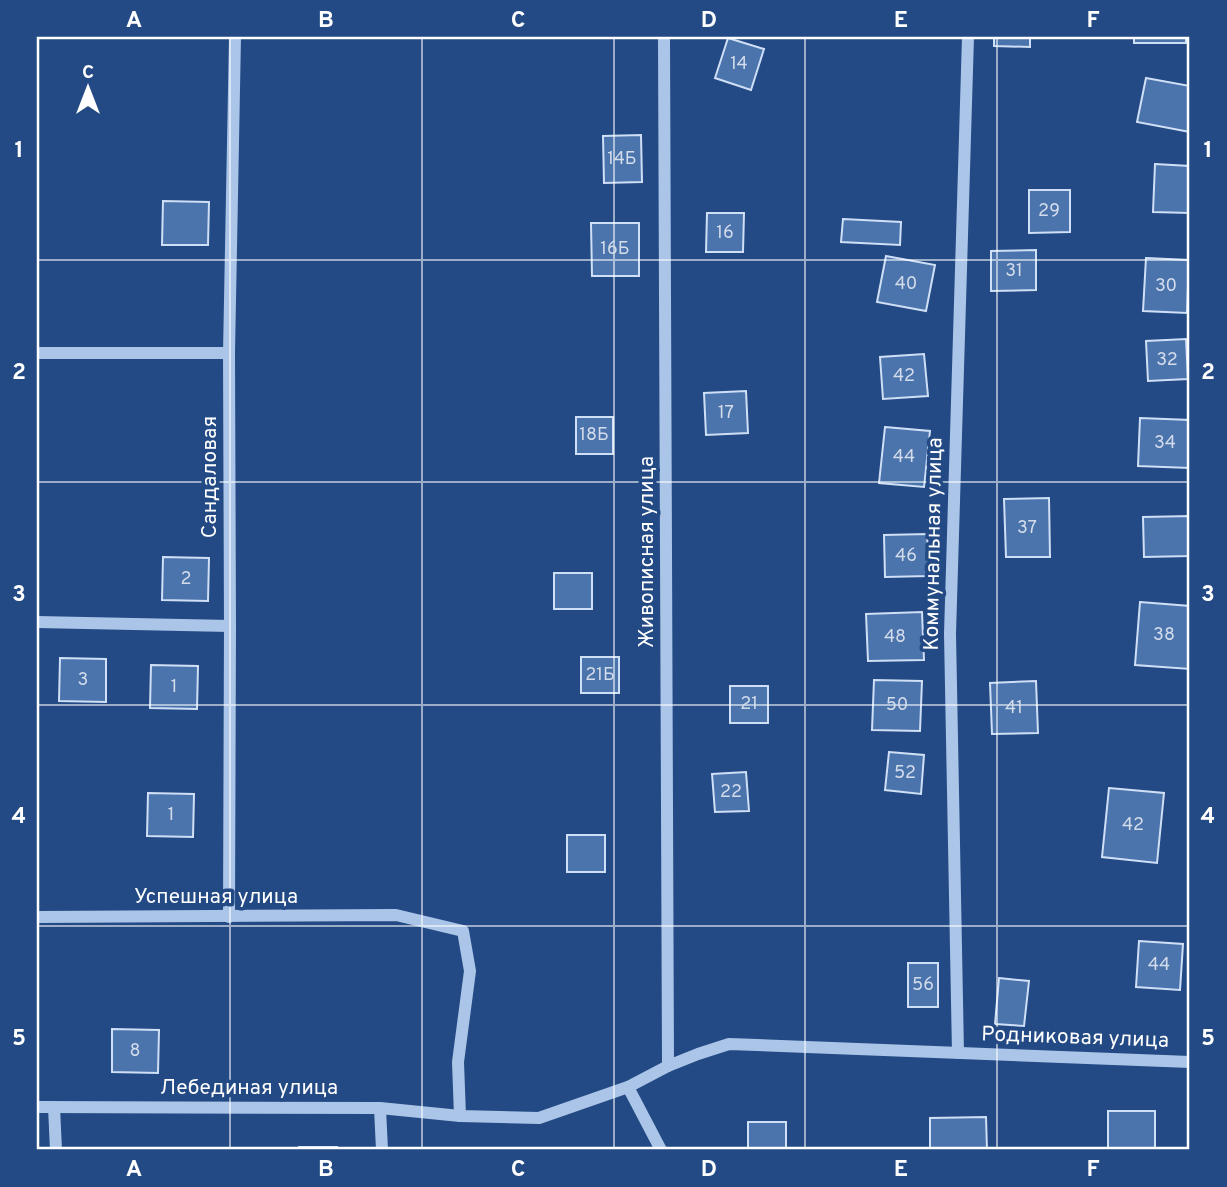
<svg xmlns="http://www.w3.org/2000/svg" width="1227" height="1187" viewBox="0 0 1227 1187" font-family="Overpass,sans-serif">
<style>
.building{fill:#4b73ac;stroke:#cfdff6;stroke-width:2}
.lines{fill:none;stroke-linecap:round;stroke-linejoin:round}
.minor{stroke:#abc5e8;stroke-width:12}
.grid{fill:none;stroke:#fff;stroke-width:2;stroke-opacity:0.55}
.labels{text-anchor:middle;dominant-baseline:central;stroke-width:7;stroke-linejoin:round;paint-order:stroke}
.number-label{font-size:18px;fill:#d2dcea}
.street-label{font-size:21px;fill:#fff;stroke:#234a84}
.neatline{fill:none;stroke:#fff;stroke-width:2.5}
.grid-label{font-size:23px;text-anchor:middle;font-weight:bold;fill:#fff}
</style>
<rect width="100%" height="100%" fill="#234a84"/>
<g class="building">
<path d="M994,37H1030V47L994,46Z"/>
<rect x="1134" y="37" width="52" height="6"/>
<path d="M728,38L764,49L751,90L715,78Z"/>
<path d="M1146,78L1190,86V132L1137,122Z"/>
<path d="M641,135L642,182L604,183L603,136Z"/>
<path d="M1155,164L1190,166V213L1153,212Z"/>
<path d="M1029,190H1070V232L1029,233Z"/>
<path d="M163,201L209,202L208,245H162Z"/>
<path d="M707,213H744L743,252H706Z"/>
<path d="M843,219L901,222L900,245L841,242Z"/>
<path d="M591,223H639V276H592Z"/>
<path d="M1036,250V290L991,291V251Z"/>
<path d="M886,256L935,265L926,311L877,302Z"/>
<path d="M1146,258L1189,260L1187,313L1143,311Z"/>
<path d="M1186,339L1188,379L1148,381L1146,341Z"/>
<path d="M924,354L928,396L883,399L880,357Z"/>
<path d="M746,391L748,433L706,435L704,393Z"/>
<rect x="576" y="417" width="37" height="37"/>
<path d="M1140,418L1190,420V468L1138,466Z"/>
<path d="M885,427L930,431L924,487L879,483Z"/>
<path d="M1049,498L1050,557H1006L1004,499Z"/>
<path d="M1190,516V556L1144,557L1143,517Z"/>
<path d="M927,534L929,576L885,577L884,535Z"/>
<path d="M163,557L209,558L208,601L162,600Z"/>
<rect x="554" y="573" width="38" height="36"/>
<path d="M1140,602L1190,606V669L1135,665Z"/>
<path d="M922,612L924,660L868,661L866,614Z"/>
<rect x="581" y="657" width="38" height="36"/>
<path d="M60,658L106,659V702L59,701Z"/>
<path d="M151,665L198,666L197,709L150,708Z"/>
<path d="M874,680L922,681L920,731L872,730Z"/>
<path d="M1036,681L1038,733L992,734L990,683Z"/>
<rect x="730" y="686" width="38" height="37"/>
<path d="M889,752L924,755L921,794L885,790Z"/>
<path d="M746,772L749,811L715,812L712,774Z"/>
<path d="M1109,788L1164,793L1157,863L1102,857Z"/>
<path d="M148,793L194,794L193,837L147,836Z"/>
<rect x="567" y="835" width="38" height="37"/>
<path d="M1139,941L1183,944L1180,990L1136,987Z"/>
<rect x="908" y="963" width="30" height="44"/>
<path d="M999,978L1029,981L1024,1026L995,1024Z"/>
<path d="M112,1029L159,1030L158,1073L112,1072Z"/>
<rect x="1108" y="1111" width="47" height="39"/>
<path d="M986,1117L987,1150H930V1118Z"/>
<rect x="748" y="1122" width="38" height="28"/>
<rect x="299" y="1147" width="38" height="3"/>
</g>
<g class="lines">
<g class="minor">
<path d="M664,37L668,1066"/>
<path d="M37,353H229"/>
<path d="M37,622L230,626"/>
<path d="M37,917L396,915L463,931L470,971L458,1062L460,1116"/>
<path d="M229,917L230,626L229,353L235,37"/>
<path d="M958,1053L950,634L968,37"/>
<path d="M628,1087L661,1150"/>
<path d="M37,1107L380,1108L460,1116L539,1118L628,1087L668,1066L698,1054L729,1044L1190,1062"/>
<path d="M54,1107L56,1150"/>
<path d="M380,1108L382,1150"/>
</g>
</g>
<path class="grid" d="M230,37V1150M422,37V1150M614,37V1150M805,37V1150M997,37V1150M37,260H1190M37,482H1190M37,705H1190M37,926H1190"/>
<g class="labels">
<g class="number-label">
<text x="739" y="64">14</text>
<text x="622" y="159">14Б</text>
<text x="1049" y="211">29</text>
<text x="725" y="233">16</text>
<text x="615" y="249">16Б</text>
<text x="1014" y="271">31</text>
<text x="906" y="284">40</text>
<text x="1166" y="286">30</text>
<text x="1167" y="360">32</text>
<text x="904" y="376">42</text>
<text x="726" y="413">17</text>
<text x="594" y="435">18Б</text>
<text x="1165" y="443">34</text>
<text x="904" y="457">44</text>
<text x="1027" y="528">37</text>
<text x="906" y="556">46</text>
<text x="186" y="579">2</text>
<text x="1164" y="635">38</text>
<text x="895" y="637">48</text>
<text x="600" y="675">21Б</text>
<text x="83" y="680">3</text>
<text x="174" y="687">1</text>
<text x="749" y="704">21</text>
<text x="897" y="705">50</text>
<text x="1014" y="708">41</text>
<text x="905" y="773">52</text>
<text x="731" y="792">22</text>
<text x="171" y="815">1</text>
<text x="1133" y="825">42</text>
<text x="1159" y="965">44</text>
<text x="923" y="985">56</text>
<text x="135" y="1051">8</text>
</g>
<g class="street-label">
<text transform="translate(210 477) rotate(-90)">Сандаловая</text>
<text transform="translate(934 544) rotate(-89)">Коммунальная улица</text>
<text transform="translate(647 552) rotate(-90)">Живописная улица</text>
<text x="216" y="897">Успешная улица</text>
<text transform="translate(1075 1038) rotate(2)">Родниковая улица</text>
<text x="249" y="1088">Лебединая улица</text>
</g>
</g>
<rect width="1227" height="1187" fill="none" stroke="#234a84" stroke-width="77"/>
<g transform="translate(88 88)" stroke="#234a84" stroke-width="5" paint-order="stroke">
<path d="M0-5L12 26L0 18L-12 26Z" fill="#ffffff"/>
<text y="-10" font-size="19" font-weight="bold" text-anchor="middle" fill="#ffffff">С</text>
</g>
<rect x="38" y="38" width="1150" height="1110" class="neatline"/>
<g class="grid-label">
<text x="134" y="27">A</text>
<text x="326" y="27">B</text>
<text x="518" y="27">C</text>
<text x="709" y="27">D</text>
<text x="901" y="27">E</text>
<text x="1093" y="27">F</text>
<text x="19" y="157">1</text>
<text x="1208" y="157">1</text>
<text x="19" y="379">2</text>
<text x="1208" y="379">2</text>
<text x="19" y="601">3</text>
<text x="1208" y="601">3</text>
<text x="19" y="823">4</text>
<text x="1208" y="823">4</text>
<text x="19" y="1045">5</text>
<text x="1208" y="1045">5</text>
<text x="134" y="1176">A</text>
<text x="326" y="1176">B</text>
<text x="518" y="1176">C</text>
<text x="709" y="1176">D</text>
<text x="901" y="1176">E</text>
<text x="1093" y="1176">F</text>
</g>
</svg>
